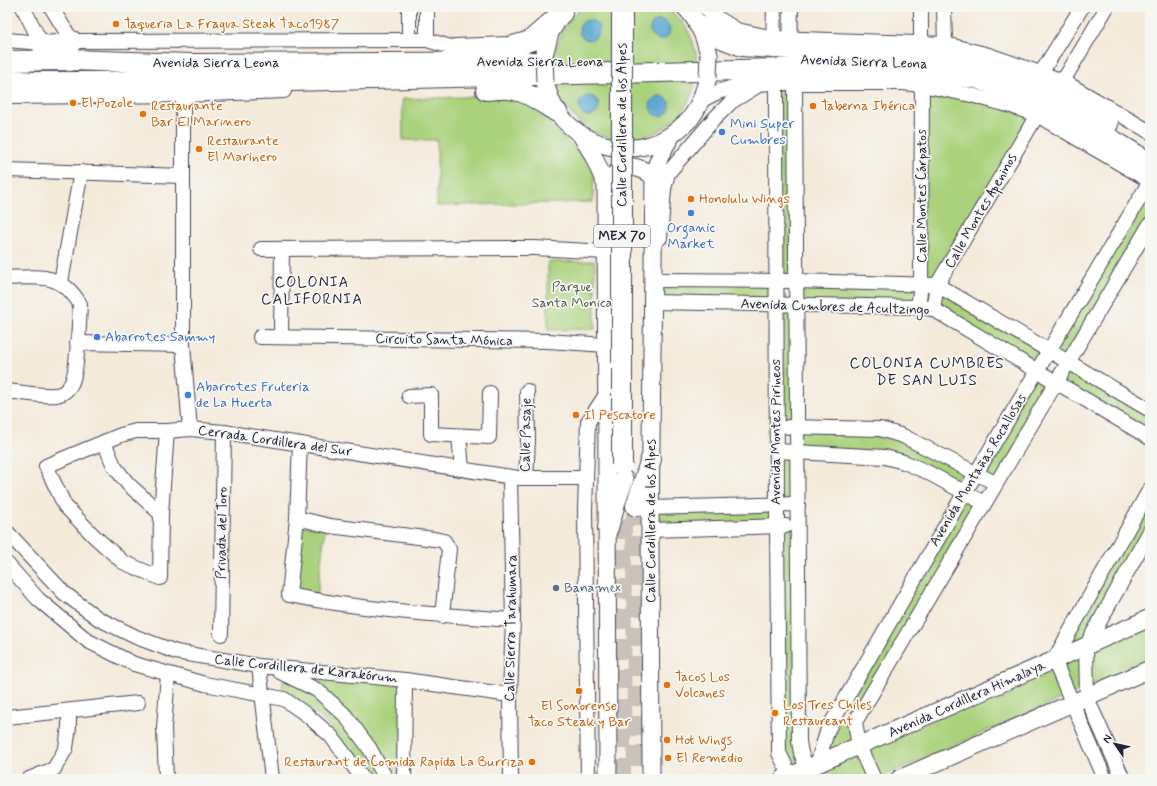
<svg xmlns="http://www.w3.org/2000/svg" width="1157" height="786" viewBox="0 0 1157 786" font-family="Mynerve,sans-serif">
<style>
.green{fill:#aad27c;stroke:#667a5c;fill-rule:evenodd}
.water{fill:#59a6d2;stroke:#3e6486}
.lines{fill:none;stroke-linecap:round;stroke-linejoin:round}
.highway-tunnel{stroke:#cac2ba;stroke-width:20;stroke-dasharray:20 10;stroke-linecap:butt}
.minor-casing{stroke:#424053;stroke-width:16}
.major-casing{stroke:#424053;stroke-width:19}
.highway-casing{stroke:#424053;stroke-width:22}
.minor{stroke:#fff;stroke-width:14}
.major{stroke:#fff;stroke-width:17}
.highway{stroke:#fff;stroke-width:20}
.major-bridge-casing{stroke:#424053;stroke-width:19;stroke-linecap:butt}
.highway-bridge-casing{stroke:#424053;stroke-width:22;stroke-linecap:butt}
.major-bridge{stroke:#fff;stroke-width:17}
.highway-bridge{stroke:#fff;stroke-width:20}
.food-dot{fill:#e8710a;stroke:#f6f6f2;stroke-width:1.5}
.shop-dot{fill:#3f7fe0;stroke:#f6f6f2;stroke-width:1.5}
.service-dot{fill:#5c6f8a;stroke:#f6f6f2;stroke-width:1.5}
.labels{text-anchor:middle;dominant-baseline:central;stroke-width:3.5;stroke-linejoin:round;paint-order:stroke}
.shield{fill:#f6f6f2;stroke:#626272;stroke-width:1}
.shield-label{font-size:13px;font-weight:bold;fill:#22223b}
.food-label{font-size:14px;fill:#c56008;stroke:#f6f6f2;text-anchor:start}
.street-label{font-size:14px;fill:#22223b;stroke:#f6f6f2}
.shop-label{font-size:14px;fill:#366cbe;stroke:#f6f6f2;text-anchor:start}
.park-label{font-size:14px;fill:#4b574e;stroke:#f6f6f2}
.service-label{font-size:14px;fill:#4e5e75;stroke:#f6f6f2;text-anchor:start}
.neighbourhood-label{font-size:15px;letter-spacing:1px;fill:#22223b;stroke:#f6f6f2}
</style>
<rect width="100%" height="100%" fill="#f6f6f2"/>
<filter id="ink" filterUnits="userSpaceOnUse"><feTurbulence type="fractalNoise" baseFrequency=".025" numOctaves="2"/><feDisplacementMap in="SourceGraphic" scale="8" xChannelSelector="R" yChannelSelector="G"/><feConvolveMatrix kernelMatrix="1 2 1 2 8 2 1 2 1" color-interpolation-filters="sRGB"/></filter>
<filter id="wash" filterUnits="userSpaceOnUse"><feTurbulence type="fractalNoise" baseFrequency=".012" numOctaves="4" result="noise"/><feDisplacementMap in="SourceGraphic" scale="16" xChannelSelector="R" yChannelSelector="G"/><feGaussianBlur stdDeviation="0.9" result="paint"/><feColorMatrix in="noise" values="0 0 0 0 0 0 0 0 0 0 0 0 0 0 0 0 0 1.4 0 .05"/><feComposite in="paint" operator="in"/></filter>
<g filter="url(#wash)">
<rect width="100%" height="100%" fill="#f4eada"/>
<g class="green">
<path d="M584,7C605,7 626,7 647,7C652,7 660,5 665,7C668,8 672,12 675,15C703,38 704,88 679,115C641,157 573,143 557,87C552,69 553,51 561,35C567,23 572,14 584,7Z"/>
<path d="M795,82L796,281L921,285L922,85L1037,115L937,285L1049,351L1150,181V224L1068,362L1150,410V438L1056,382L995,483L976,473L965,492L984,503L855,722L859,746L817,764L965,492L904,462L797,453L798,504L777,505V526L798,525L806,769L790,776L779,753L777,526L650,530V508L776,505L777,451L797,453V427H776V304L652,302V280L776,281V83ZM776,281H796V304H776ZM937,285L933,309L1037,371L976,473L880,429L797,427V304L918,307L921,286ZM1049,351L1068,362L1056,382L1037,371Z"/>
<path d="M522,95L594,168L593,202L437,206V140H403L402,99Z"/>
<path d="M595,261V329L548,330V262Z"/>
<path d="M1150,489V531L1086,646L1054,660Z"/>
<path d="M300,525L325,529L317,597L292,591Z"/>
<path d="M1150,622V660L877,779H791Z"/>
<path d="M284,670L402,683L400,779H368C345,746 322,708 282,693Z"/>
</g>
<g class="water">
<circle cx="660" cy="30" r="10"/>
<circle cx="589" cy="30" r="10"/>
<circle cx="660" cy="106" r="10"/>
<circle cx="589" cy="106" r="10"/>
</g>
</g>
<g filter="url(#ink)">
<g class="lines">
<g class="highway-tunnel">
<path d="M636,506L637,779"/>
<path d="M621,779L622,506"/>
</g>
<g class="minor-casing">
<g id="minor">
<path d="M23,7L41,43L43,50"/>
<path d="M51,7L72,41L71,48"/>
<path d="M409,7V40"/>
<path d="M427,7V40"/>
<path d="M705,7L713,15L737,30L774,38L945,44L989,55L1063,81L1150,132"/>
<path d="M921,7V42"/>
<path d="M944,7L945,44"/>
<path d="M7,40L41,43L72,41L409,40H427L457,49"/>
<path d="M773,47L774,7"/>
<path d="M790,49L791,7"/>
<path d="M1041,73L1082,7"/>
<path d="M1063,81L1107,7"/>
<path d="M183,82V345L190,429"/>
<path d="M795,82L799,742L801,753L811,779"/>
<path d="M776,83L777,526L779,753L792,779"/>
<path d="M7,97L184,95L284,91"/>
<path d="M702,100L718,92L733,87L769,83H903L922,85L971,95L1008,105L1037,115L1150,181"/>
<path d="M7,170L183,176"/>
<path d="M660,238L664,189L668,173L714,119L731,102L757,86"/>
<path d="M261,249L535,248L606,252"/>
<path d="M7,278C39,277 61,272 80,304C79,320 78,372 71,384C69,388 64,393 60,394C50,398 19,392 7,391"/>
<path d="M652,280L796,281L937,285L1150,410"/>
<path d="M61,282L81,172"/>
<path d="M652,302L918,307L933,309L1150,438"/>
<path d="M918,307L921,285L922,85"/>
<path d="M933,309L937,285L1037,115"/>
<path d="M260,337L548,341L606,345"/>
<path d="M281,337L282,249"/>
<path d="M77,343L183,345"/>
<path d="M409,396L431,395V434L489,437L490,393"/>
<path d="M788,427L880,429L903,436L995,483"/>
<path d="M167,431L161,514L160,578L123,562L95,537L65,506L46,466L121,435L136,431H167L190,429L224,432L518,478H585"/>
<path d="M459,436L462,469"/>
<path d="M104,442L114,466L128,484L161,514"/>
<path d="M300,444L297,518L289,595C363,610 438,615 513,620"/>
<path d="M777,451L885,457L904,462L927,472L984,503"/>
<path d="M510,477L513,620L510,695L511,779"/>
<path d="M526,478L528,439L527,391"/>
<path d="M650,508L798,504"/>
<path d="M297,518L330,526L434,539L444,541L449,549L442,616"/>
<path d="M650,530L786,526"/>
<path d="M7,532L64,593L99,619L136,637L176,652L259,666L405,680L510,695"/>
<path d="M7,564L38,599L88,641L134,664L205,684L284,699L307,715L331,736L363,779"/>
<path d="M221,634L224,432"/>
<path d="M259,666L272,779"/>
<path d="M280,672L317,690L345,715L370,749L386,779"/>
<path d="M7,717L138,703"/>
<path d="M817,764L828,729L965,492L1150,181"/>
<path d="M29,779L54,769L66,748L69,727V711"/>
<path d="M166,779L164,728L168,674"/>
<path d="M404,779L405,680"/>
<path d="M588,779L585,510L588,422L607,393"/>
<path d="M874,779L859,746L855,722L1150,224"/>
<path d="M1105,779L1054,660L1150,489"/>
<path d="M1123,779L1087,698L1086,646L1150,531"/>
</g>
</g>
<g class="major-casing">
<g id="major">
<path d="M685,7C699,21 705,37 709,55"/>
<path d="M544,55L550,33L559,18"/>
<path d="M545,82C548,93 551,104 558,113C587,151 641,161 679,129C682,126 687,122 690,119C700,106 704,92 708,77"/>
<path d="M581,135L592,153L606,185L608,779"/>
<path d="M613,176C626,161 639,167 654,176"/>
<path d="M651,779L650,530L654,176C657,160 663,148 672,135"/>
<path d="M783,779L1150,618"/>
<path d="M899,779L1150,669"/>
</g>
</g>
<g class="highway-casing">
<g id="highway">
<path d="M699,25L724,39L742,46L790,49L913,54L978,63L1042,83L1108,124"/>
<path d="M41,43L44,47L70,61"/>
<path d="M455,49L509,47L530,41L562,13"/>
<path d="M48,60L69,46L72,41"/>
<path d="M7,61L69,60L191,64L541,62"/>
<path d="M7,80L34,82H246L823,68L913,70L976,78L1034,98L1114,141L1150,163"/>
<path d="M486,90C493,90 501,88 508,89C526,90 542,103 557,112"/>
<path d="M636,506L651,459"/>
<path d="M608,528L615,503L623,480"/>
</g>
</g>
<use href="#minor" class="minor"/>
<use href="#major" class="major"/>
<use href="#highway" class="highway"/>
<g class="major-bridge-casing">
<g id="major-bridge">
<path d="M544,55L545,82"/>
<path d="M708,77L709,55"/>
</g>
</g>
<g class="highway-bridge-casing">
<path id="highway-bridge" d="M622,7V465"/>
</g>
<use href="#major-bridge" class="major-bridge"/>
<use href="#highway-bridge" class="highway-bridge"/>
</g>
</g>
<g class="food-dot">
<circle cx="116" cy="24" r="4"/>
<circle cx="73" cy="103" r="4"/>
<circle cx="813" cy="106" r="4"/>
<circle cx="143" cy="114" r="4"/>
<circle cx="199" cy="149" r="4"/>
<circle cx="691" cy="199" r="4"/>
<circle cx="576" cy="415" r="4"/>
<circle cx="667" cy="685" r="4"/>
<circle cx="579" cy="691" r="4"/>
<circle cx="775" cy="713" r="4"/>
<circle cx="667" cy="740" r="4"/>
<circle cx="668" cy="758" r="4"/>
<circle cx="532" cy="762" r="4"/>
</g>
<g class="shop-dot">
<circle cx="722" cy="132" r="4"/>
<circle cx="691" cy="213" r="4"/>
<circle cx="97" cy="337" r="4"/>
<circle cx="188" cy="395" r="4"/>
</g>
<circle class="service-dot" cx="556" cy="588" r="4"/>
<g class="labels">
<rect class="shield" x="594" y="225" width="56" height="22" rx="3"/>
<g class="shield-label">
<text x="622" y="236">MEX 70</text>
</g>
<g class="food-label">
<text x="124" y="24">Taqueria La Fragua Steak Taco1987</text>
<text x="81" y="103">El Pozole</text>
<text x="151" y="106">Restaurante<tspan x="151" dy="16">Bar El Marinero</tspan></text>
<text x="821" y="106">Taberna Ibérica</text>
<text x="207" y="141">Restaurante<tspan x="207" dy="16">El Marinero</tspan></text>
<text x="699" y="199">Honolulu Wings</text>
<text x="584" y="415">Il Pescatore</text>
<text x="675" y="677">Tacos Los<tspan x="675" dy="16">Volcanes</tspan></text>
<text x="783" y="705">Los Tres Chiles<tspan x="783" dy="16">Restaureant</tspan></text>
<text x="579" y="706" text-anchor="middle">El Sonorense<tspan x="579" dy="16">Taco Steak y Bar</tspan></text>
<text x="675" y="740">Hot Wings</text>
<text x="676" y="758">El Remedio</text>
<text x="524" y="762" text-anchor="end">Restaurant de Comida Rapida La Burriza</text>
</g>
<g class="street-label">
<text x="540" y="62">Avenida Sierra Leona</text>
<text transform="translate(864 62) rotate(2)">Avenida Sierra Leona</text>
<text x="216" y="63">Avenida Sierra Leona</text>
<text transform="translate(622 125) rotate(-90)">Calle Cordillera de los Alpes</text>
<text transform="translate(922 196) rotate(-90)">Calle Montes Cárpatos</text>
<text transform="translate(981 211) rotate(-60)">Calle Montes Apeninos</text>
<text transform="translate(835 307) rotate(2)">Avenida Cumbres de Acultzingo</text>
<text transform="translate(444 340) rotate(1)">Circuito Santa Mónica</text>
<text transform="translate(776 432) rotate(-90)">Avenida Montes Pirineos</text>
<text transform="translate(526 435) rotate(-89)">Calle Pasaje</text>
<text transform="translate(275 441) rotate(8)">Cerrada Cordillera del Sur</text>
<text transform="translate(978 470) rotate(-59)">Avenida Montañas Rocallosas</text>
<text transform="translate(651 521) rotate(-90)">Calle Cordillera de los Alpes</text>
<text transform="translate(222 533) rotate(-89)">Privada del Toro</text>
<text transform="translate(511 628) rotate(-89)">Calle Sierra Tarahumara</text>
<text transform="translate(306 669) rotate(6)">Calle Cordillera de Karakórum</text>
<text transform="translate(967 699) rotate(-24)">Avenida Cordillera Himalaya</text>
</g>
<g class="shop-label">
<text x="730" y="124">Mini Super<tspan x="730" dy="16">Cumbres</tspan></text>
<text x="691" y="228" text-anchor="middle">Organic<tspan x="691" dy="16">Market</tspan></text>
<text x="105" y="337">Abarrotes Sammy</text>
<text x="196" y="387">Abarrotes Fruteria<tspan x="196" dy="16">de La Huerta</tspan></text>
</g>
<g class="park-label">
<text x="572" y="287">Parque<tspan x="572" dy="16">Santa Monica</tspan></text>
</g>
<g class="service-label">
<text x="564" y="588">Banamex</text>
</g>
<g class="neighbourhood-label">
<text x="312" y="283">COLONIA<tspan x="312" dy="17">CALIFORNIA</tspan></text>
<text x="927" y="364">COLONIA CUMBRES<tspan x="927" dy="17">DE SAN LUIS</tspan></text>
</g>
</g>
<rect width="1157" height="786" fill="none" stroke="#f6f6f2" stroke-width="24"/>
<g transform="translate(1115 744) rotate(304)" stroke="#f6f6f2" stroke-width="3" paint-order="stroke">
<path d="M0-3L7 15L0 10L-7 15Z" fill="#22223b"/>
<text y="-6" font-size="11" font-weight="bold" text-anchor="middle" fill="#22223b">N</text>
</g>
</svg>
